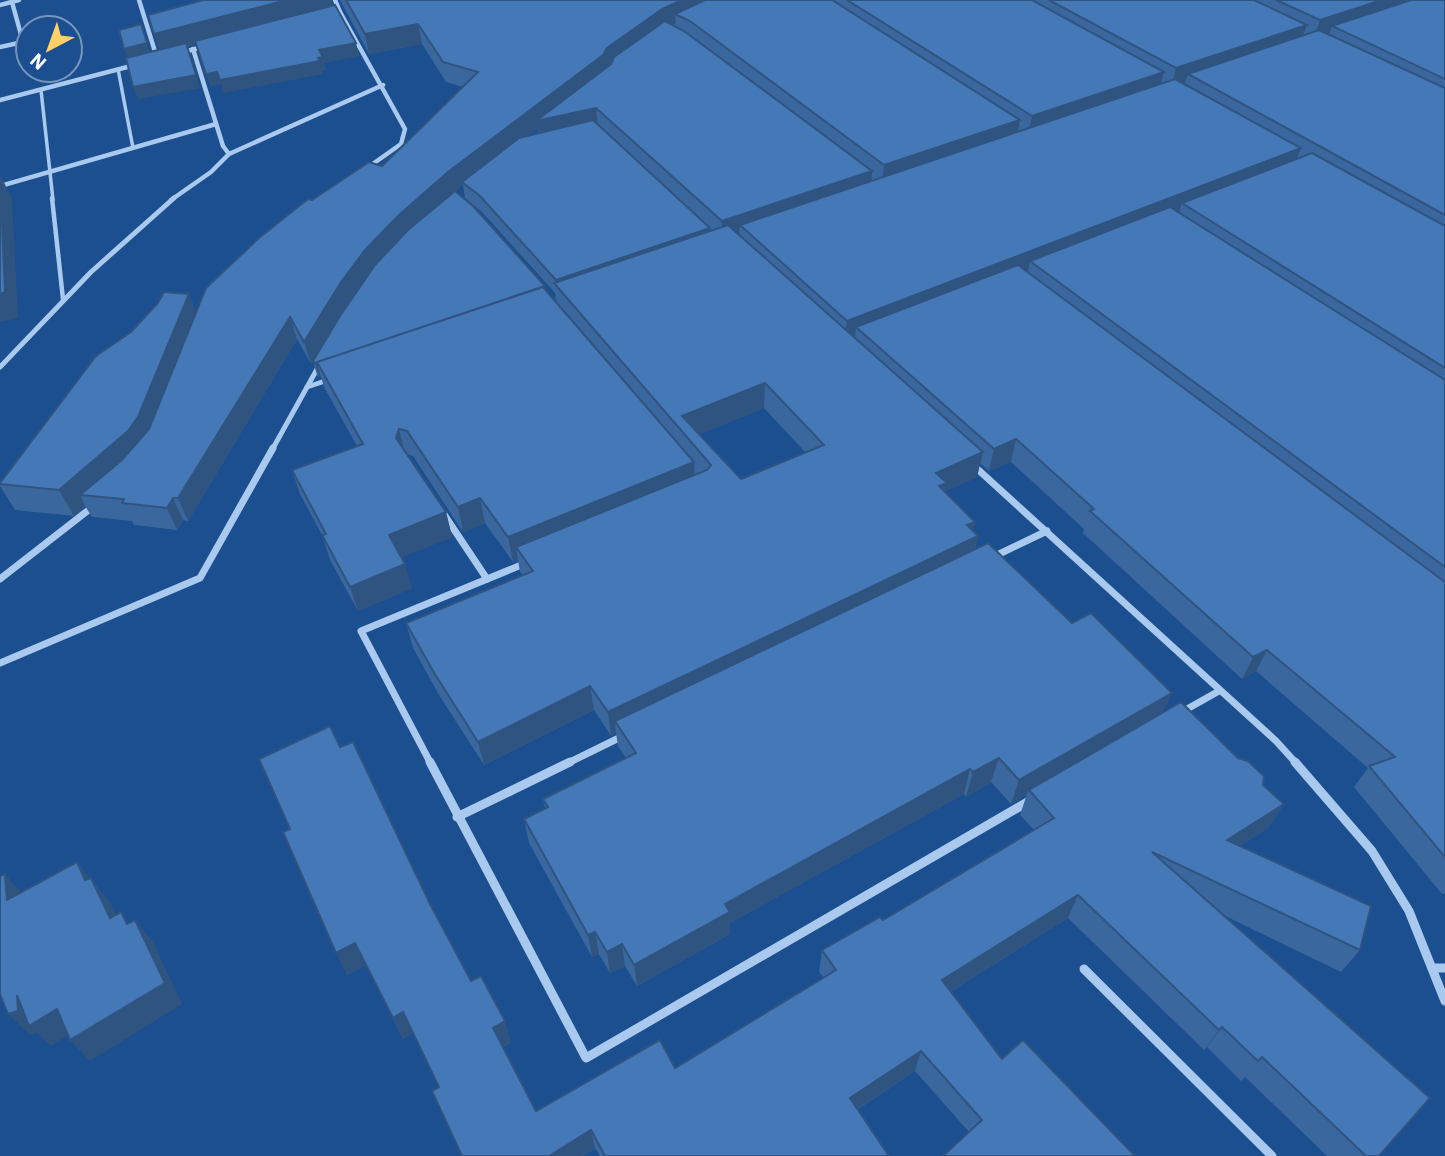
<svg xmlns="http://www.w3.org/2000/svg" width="1445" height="1156" viewBox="0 0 1445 1156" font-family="'IBM Plex Sans',sans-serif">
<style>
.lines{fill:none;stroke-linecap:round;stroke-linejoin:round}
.lane-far1{stroke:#a9c9ee;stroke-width:3.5}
.lane{stroke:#a9c9ee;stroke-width:4.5}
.street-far3{stroke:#a9c9ee;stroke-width:4.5}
.street-far2{stroke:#a9c9ee;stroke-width:5}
.street-far1{stroke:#a9c9ee;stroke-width:7}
.street{stroke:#a9c9ee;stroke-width:9}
.wall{fill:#3a679d;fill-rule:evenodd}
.shaded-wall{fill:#305480}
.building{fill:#4478b7;stroke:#305480;stroke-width:2;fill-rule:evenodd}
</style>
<rect width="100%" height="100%" fill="#1b4f8f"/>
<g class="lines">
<g class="lane-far1">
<path d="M118,69L133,148"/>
<path d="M41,90L53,200"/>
</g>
<path class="lane" d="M52,198L63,299"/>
<g class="street-far3">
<path d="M139,0L157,58"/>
<path d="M335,0L340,12L336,13"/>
<path d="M0,5L19,0"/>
<path d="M340,12L405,129L401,144L367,168"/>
<path d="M0,47L23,42L12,2"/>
<path d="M193,49L223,146L229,154"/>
<path d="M180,53L206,46"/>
<path d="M0,100L135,65"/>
<path d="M0,186L216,124"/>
<path d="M171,200L211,172L229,154L383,85"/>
</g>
<g class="street-far2">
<path d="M0,367L91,272L174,198"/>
<path d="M307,387L331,379"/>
<path d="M272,450L321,362"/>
</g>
<g class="street-far1">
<path d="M973,465L1276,741L1297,764"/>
<path d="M443,513L487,579"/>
<path d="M993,557L1047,531"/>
<path d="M0,579L95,505"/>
<path d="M0,663L200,578L273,448"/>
<path d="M1180,713L1219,691"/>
<path d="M431,764L361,631L526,563"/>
<path d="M566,764L623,736"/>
</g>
<g class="street">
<path d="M430,762L586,1058L1031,800"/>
<path d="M1295,762L1372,851L1409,911L1445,1001"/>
<path d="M457,817L570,762"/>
<path d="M1432,968H1445"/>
<path d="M1084,969L1272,1156"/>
</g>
</g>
<path class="wall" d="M340,0H1445V893L1442,894L1354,787L1368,768L1256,671L1242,679L1083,533L1084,529L1011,462L989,471L980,463L977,477L945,491V493L975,522L973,531L978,536L975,550L1163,713L1263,785L1284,804L1268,828L1240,846L1360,950L1341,972L1223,915L1379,1156H1327L1245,1077L1241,1081L1207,1047L1204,1050L1068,918L950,992L1002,1059L1135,1156L969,1132L915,1071L858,1109L889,1156H600L595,1148L583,1156H462L439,1087L413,1033L403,1039L366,965L347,975L290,829L340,747L430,904L471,981L511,1042L503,1047L536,1111L675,1068L824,978L819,972L822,950L883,920L1034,830L1020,815L1027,794L1011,804L991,782L966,797L964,794L730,923V934L637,986L625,966L610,973L599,954L592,957L529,843L524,819L545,808L543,799L626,758L618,746L616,733L611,736L594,710L484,765L439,695L413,648L406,623L523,575L520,572L518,560L513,562L485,523L463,532L413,456L407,454L446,512L452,537L402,557L412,588L358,611L330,560L322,535L300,494L292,470L357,446L324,387L321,377H319L317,375L313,361L311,364L297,339L188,521L183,520L177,530L134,525L132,521L92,517L85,506L74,516L15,510L0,486V483L196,312L312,200L382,166L463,87L446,82L422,44L369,54ZM537,128L538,134L525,137ZM463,185L465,198L482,212L555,293L556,302L455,191ZM764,408L806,453L741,479L699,434Z"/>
<g class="shaded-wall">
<path d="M287,0H331L333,9L187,47L200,88L138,99L133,87L160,54L154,34Z"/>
<path d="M682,0H724L675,14L676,23L662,29L596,108L598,126L539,140L537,128L464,184L462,182L463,185L452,194L347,304L311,364L304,342L341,282L365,250L399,215L448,172L607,48L662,9Z"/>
<path d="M1382,0H1433L1332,26L1329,34L1313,40L1320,20Z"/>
<path d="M141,24L151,56L129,62L124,49Z"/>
<path d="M418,24L422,44L369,54L365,34Z"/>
<path d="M1307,25L1300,44L1188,74L1185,83L1171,88L1176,68Z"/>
<path d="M356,43L359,56L324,63L326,70L322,71L323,74L224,93L220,80L319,50Z"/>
<path d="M217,72L221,84L210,86L206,74Z"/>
<path d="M1164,72L1158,92L1028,137L1032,116Z"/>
<path d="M1020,120L1016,140L882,186L884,165Z"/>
<path d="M1301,148L1293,168L1182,203L1179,212L1038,267L1030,261L1028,271L864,334L856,327L855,338L845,341L847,321Z"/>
<path d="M872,171L871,190L740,225L739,234L722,240V221Z"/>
<path d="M0,174L12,199L18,318L0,322Z"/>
<path d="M710,228V244L557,286L556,280Z"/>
<path d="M189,294L199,320L150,444L80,495L85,506L74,516L59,490Z"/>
<path d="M290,317L297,339L188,521L178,498Z"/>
<path d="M315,363H317L321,377H319Z"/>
<path d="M765,383L764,408L688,439L682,416Z"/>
<path d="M399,429L405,454L396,438Z"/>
<path d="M1016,439L1011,462L989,471L994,449Z"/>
<path d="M983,452L977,477L945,491L942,508L936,473Z"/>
<path d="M694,462L695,487L516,547L518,560L513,562L508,537Z"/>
<path d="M173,498L183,520L177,530L167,508Z"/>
<path d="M480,498L485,523L463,532L458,507Z"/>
<path d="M446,512L452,537L396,560L389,535Z"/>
<path d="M975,522L972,539L978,536L972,560L615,721L616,733L611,736L608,712Z"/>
<path d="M405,564L412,588L358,611L350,587Z"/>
<path d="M1267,650L1256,671L1242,679L1253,657Z"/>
<path d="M590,686L594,710L484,765L478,742Z"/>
<path d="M1172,693L1160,718L1029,790L1027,794L1011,804L1019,780Z"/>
<path d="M999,758L991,782L966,797L973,772Z"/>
<path d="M970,769L964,794L730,923V934L637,986L634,965L725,904Z"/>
<path d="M1284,804L1268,828L1213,864L1227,840Z"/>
<path d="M77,862L109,901L128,940L110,918L85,880Z"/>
<path d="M5,874L25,897L7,900Z"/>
<path d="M1078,895L1068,918L935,1001L942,980Z"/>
<path d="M135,920L153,942L182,1004L90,1061L70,1040Z"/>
<path d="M595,932L599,954L592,957L588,935Z"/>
<path d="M355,943L366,965L347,975L336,953Z"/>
<path d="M622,944L625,966L610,973L607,952Z"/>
<path d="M17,995L57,1009L77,1030L51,1046L37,1033L30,1035L8,1014Z"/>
<path d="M403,1012L413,1033L403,1039L393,1018Z"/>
<path d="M505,1021L511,1042L500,1048L493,1028Z"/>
<path d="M1222,1027L1207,1047L1204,1050L1219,1030Z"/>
<path d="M921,1051L915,1071L846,1116L850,1098Z"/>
<path d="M591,1130L595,1148L583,1156H549Z"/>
</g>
<g class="building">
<path d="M203,0H287L154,34L148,15Z"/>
<path d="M346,0H682L662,9L607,48L603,55L448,172L399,215L365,250L341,282L304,342L290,317L178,498H173L167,508L122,503L124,499L80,495L122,460L149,429L206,288L259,238L308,199L312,200L369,162L382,166L478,72L443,62L418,24L365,34Z"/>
<path d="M705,0H832L1020,120L884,165L690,21L675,14Z"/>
<path d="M847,0H1032L1164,72L1032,116Z"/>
<path d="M1049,0H1254L1307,25L1176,68Z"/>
<path d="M1276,0H1382L1320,20Z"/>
<path d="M1411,0H1445V79L1332,26Z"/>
<path d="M335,5L356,43L319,50L323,57L318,58L320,61L220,80L217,72L206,74L195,41Z"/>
<path d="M665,21L684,31L872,171L722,221L596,108L536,121L611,64L614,57Z"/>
<path d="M141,24L147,43L124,49L119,30Z"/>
<path d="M1319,30L1445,88V215L1188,74Z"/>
<path d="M186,43L196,75L133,87L126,58Z"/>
<path d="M1175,79L1301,148L847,321L740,225Z"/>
<path d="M593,120L710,228L556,280L480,196L462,182L519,138Z"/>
<path d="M1312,153L1445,226V368L1182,203Z"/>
<path d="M0,178L5,292L0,294Z"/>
<path d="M455,191L473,206L545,286L315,363L313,361L340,316L375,265L408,230Z"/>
<path d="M1170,207L1445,380V567L1030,261Z"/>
<path d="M728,225L983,452L936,473L947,483L939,486L975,522L967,525L978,536L608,712L590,686L478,742L433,671L406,623L533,571L516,547L707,470L711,465L554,283ZM765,383L824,445L741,479L682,416Z"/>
<path d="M1018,265L1445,582V857L1369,766L1395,757L1267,650L1253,657L1090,511L1094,509L1016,439L994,449L856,327Z"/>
<path d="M543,287L694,462L508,537L480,498L458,507L407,431L399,429L396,438L446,512L389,535L405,564L350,587L322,535L326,534L292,470L363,444L317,362Z"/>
<path d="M164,292L189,294L138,417L128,431L59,490L0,484V483L96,356L131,332L158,303Z"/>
<path d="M988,543L1072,623L1091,613L1172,693L1019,780L999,758L973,772L970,769L725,904L730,912L634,965L622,944L607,952L595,932L588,935L524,819L548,807L543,799L636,753L615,721Z"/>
<path d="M1181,702L1238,758L1248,761L1264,776L1263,785L1284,804L1227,840L1371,906L1360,950L1152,852L1430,1098L1379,1156H1366L1262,1057L1258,1061L1222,1027L1219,1030L1078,895L942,980L1002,1059L1023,1040L1135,1156H943L982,1120L921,1051L850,1098L889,1156H605L591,1130L549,1156H462L432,1091L439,1087L403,1012L393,1018L355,943L336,953L283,832L290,829L259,759L330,726L340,747L353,742L430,904L471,981L481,976L505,1021L493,1028L536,1111L660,1040L675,1068L836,970L822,950L880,917L883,920L1054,818L1029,790Z"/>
<path d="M77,862L85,880L91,878L110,918L121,912L127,924L135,920L165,983L70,1040L57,1009L29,1026L17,995L18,1011L8,1014L0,994V876L5,874L7,900Z"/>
</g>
<g transform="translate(49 49) rotate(221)"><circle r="33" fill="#1b4f8f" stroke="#7695bc" stroke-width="2"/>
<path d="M0-5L12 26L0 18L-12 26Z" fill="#ffd166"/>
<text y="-10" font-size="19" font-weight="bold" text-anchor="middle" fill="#ffffff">N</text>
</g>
</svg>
